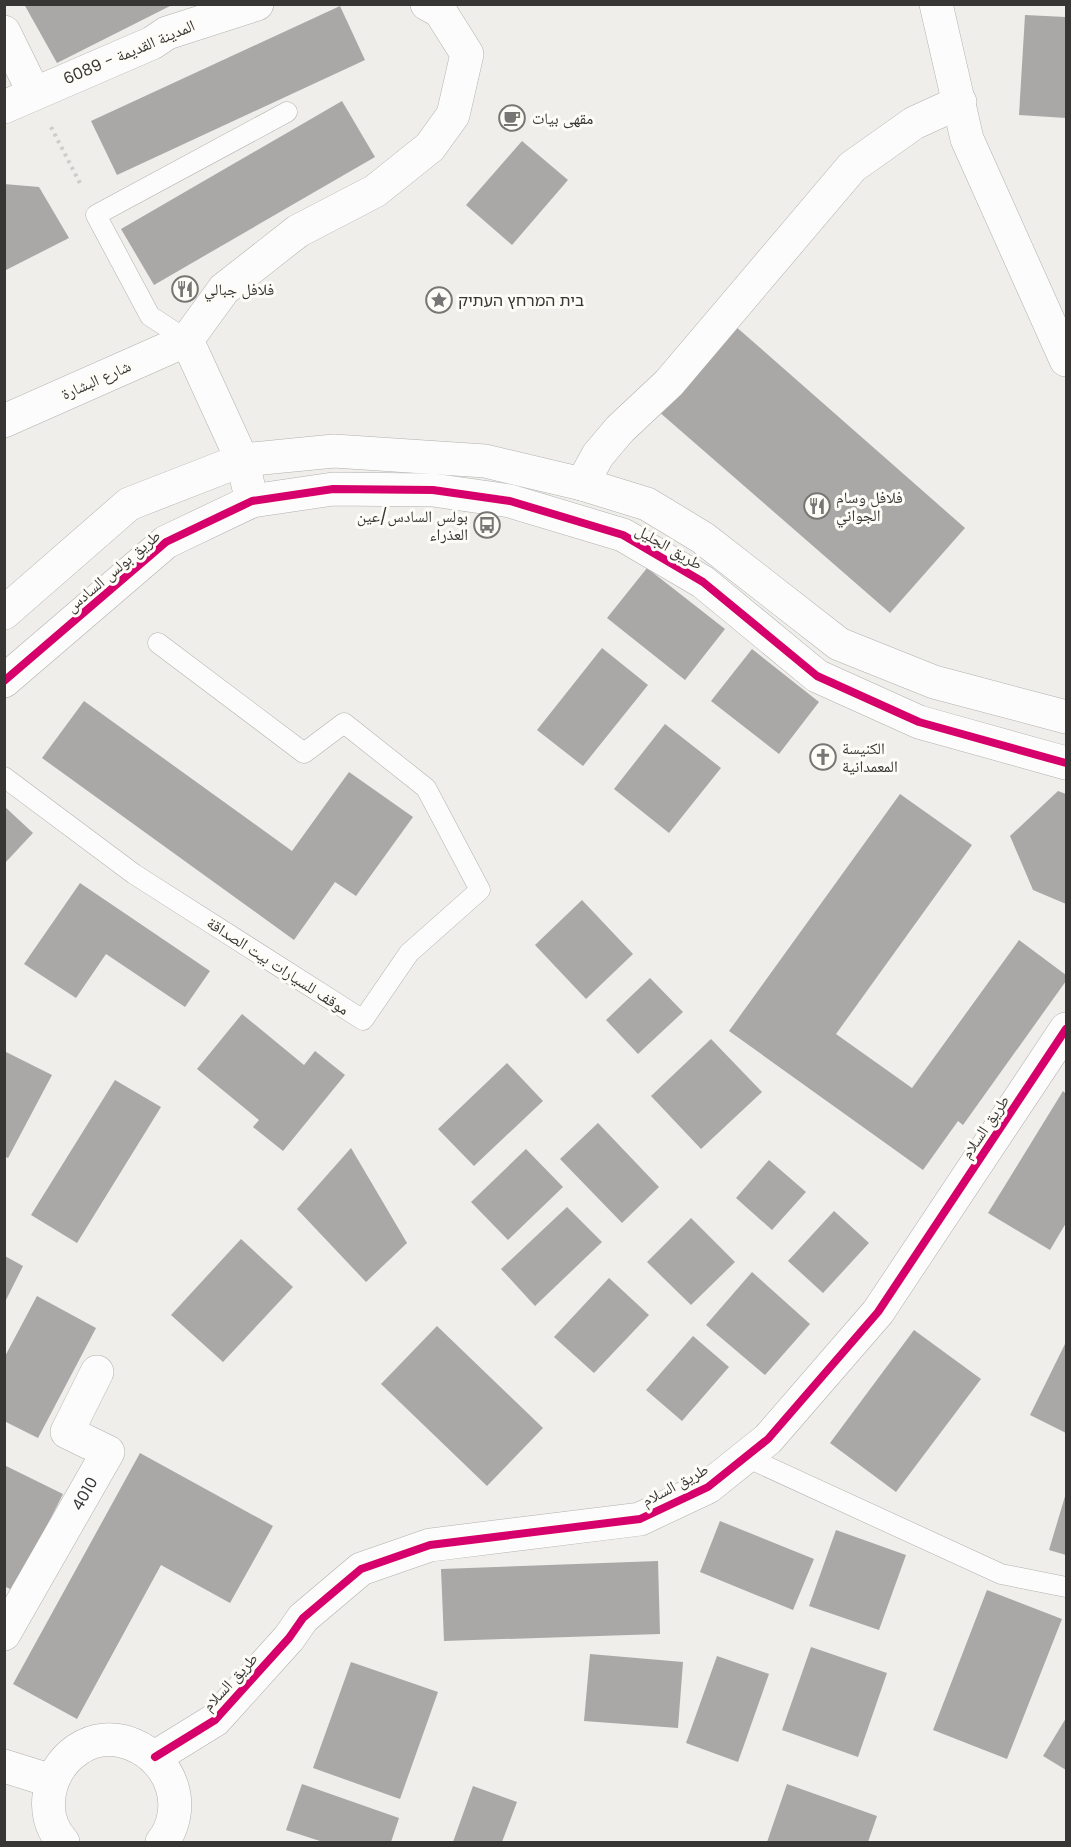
<svg xmlns="http://www.w3.org/2000/svg" width="1071" height="1847" viewBox="0 0 1071 1847" font-family="Poppins,'Noto Naskh Arabic','Noto Sans Hebrew',sans-serif">
<style>
.building{fill:#a9a8a6}
.lines{fill:none;stroke-linecap:round;stroke-linejoin:round}
.lane-casing{stroke:#b1b0ae;stroke-width:21}
.street-casing{stroke:#b1b0ae;stroke-width:34}
.secondary-casing{stroke:#b1b0ae;stroke-width:34}
.path{stroke:#cdcdcb;stroke-width:4;stroke-dasharray:3 4.5;stroke-linecap:butt}
.lane{stroke:#fdfcfc;stroke-width:20}
.street{stroke:#fdfcfc;stroke-width:33}
.secondary{stroke:#fdfcfc;stroke-width:33}
.cycleway-casing{stroke:#fefcf6;stroke-width:11}
.cycleway{stroke:#d6006c;stroke-width:8}
.labels{text-anchor:middle;dominant-baseline:central;stroke-width:6;stroke-linejoin:round;paint-order:stroke}
.street-label{font-size:16px;fill:#373634;stroke:#fefcf6}
.poi-label{font-size:16px;fill:#373634;stroke:#fefcf6;text-anchor:start}
</style>
<rect width="100%" height="100%" fill="#efeeeb"/>
<g class="building">
<path d="M24,4H174L57,63Z"/>
<path d="M340,6L365,60L117,175L91,121Z"/>
<path d="M1025,15L1066,17V118L1019,115Z"/>
<path d="M342,101L375,157L154,285L121,229Z"/>
<path d="M522,141L568,180L512,245L466,205Z"/>
<path d="M4,184L39,187L69,238L4,271Z"/>
<path d="M734,325L965,528L890,613L658,411Z"/>
<path d="M647,568L725,629L685,680L607,618Z"/>
<path d="M602,648L648,685L583,766L537,730Z"/>
<path d="M752,649L819,702L779,754L711,701Z"/>
<path d="M84,701L292,851L349,772L413,817L356,896L335,882L294,940L42,758Z"/>
<path d="M665,724L721,768L669,833L614,789Z"/>
<path d="M1058,791L1066,794V904L1033,890L1010,836Z"/>
<path d="M900,794L972,845L836,1034L912,1088L1019,940L1066,975V981L963,1125L958,1121L923,1170L729,1031Z"/>
<path d="M4,806L33,833L4,864Z"/>
<path d="M80,883L210,971L185,1007L106,954L76,998L24,964Z"/>
<path d="M582,900L633,954L586,999L535,945Z"/>
<path d="M650,978L683,1012L638,1054L606,1020Z"/>
<path d="M242,1014L304,1065L315,1051L345,1075L283,1151L253,1127L259,1120L197,1069Z"/>
<path d="M711,1039L762,1092L701,1149L651,1096Z"/>
<path d="M4,1051L52,1075L8,1158L4,1156Z"/>
<path d="M507,1063L543,1101L474,1166L438,1129Z"/>
<path d="M115,1080L161,1107L77,1243L31,1215Z"/>
<path d="M1063,1091L1066,1094V1223L1050,1250L988,1213Z"/>
<path d="M598,1123L659,1187L622,1223L560,1159Z"/>
<path d="M351,1148L407,1243L366,1282L297,1209Z"/>
<path d="M526,1149L563,1187L508,1240L471,1202Z"/>
<path d="M769,1160L806,1192L772,1230L736,1198Z"/>
<path d="M567,1207L602,1242L535,1306L501,1269Z"/>
<path d="M834,1211L869,1243L823,1293L788,1261Z"/>
<path d="M691,1218L735,1262L691,1305L647,1262Z"/>
<path d="M241,1239L293,1287L223,1362L171,1315Z"/>
<path d="M5,1256L23,1266L5,1302Z"/>
<path d="M752,1272L810,1324L765,1375L706,1325Z"/>
<path d="M609,1278L649,1315L594,1373L554,1337Z"/>
<path d="M37,1296L96,1328L38,1438L4,1421V1358Z"/>
<path d="M437,1326L543,1428L487,1486L381,1384Z"/>
<path d="M914,1330L981,1379L896,1492L830,1443Z"/>
<path d="M693,1336L729,1367L682,1421L646,1390Z"/>
<path d="M1065,1344H1066V1433L1030,1415Z"/>
<path d="M140,1453L273,1526L230,1603L161,1565L77,1719L13,1684Z"/>
<path d="M4,1465L63,1494L14,1591L4,1586Z"/>
<path d="M1066,1493V1555L1049,1550Z"/>
<path d="M720,1521L814,1559L793,1610L700,1572Z"/>
<path d="M836,1530L906,1555L879,1630L809,1606Z"/>
<path d="M658,1561L660,1634L444,1641L441,1569Z"/>
<path d="M987,1590L1062,1619L1007,1759L933,1730Z"/>
<path d="M811,1647L887,1673L858,1757L782,1730Z"/>
<path d="M590,1654L683,1662L678,1728L584,1721Z"/>
<path d="M717,1656L769,1674L738,1762L686,1743Z"/>
<path d="M351,1662L438,1692L400,1799L313,1768Z"/>
<path d="M1066,1718V1770L1043,1756Z"/>
<path d="M302,1784L399,1818L391,1842H323L286,1830Z"/>
<path d="M787,1784L877,1816L868,1842H767Z"/>
<path d="M473,1786L517,1802L502,1842H453Z"/>
</g>
<g class="lines">
<g class="lane-casing">
<g id="lane">
<path d="M187,340L150,316L96,215L287,112"/>
<path d="M4,777L134,874L363,1020L409,953L480,890L426,788L344,723L304,753L158,643"/>
<path d="M746,1457L1001,1574L1066,1587"/>
</g>
</g>
<g class="street-casing">
<g id="street">
<path d="M936,4L967,139L1066,360"/>
<path d="M4,32L34,93"/>
<path d="M4,107L152,43L167,33L257,4"/>
<path d="M4,421L187,340"/>
<path d="M582,484L598,455L620,429L669,383L852,167L914,123L960,102"/>
<path d="M252,501L242,460L187,340L224,289L298,231L375,191L430,147L453,115L467,54L440,11L427,4"/>
<path id="s1" d="M4,1634L108,1452L67,1432L97,1372"/>
<path d="M155,1757L215,1720L289,1638L303,1618L361,1569L430,1545L640,1519L708,1487L768,1439L878,1312L1066,1029"/>
<path d="M4,1766L52,1781"/>
<path d="M63,1842C38,1815 47,1771 77,1750C112,1725 161,1749 172,1787C178,1805 174,1828 162,1842"/>
</g>
</g>
<g class="secondary-casing">
<g id="secondary">
<path d="M4,613L129,504L242,460L334,451L485,461L582,484L647,504L703,538L839,644L934,682L1066,717"/>
<path d="M4,681L166,542L252,501L333,489L433,490L510,501L623,535L703,582L817,676L919,722L1066,763"/>
</g>
</g>
<path class="path" d="M51,127L82,187"/>
<use href="#lane" class="lane"/>
<use href="#street" class="street"/>
<use href="#secondary" class="secondary"/>
<g class="cycleway-casing">
<g id="cycleway">
<path d="M4,681L166,542L252,501L333,489L433,490L510,501L623,535L703,582L817,676L919,722L1066,763"/>
<path d="M155,1757L215,1720L289,1638L303,1618L361,1569L430,1545L640,1519L708,1487L768,1439L878,1312L1066,1029"/>
</g>
</g>
<use href="#cycleway" class="cycleway"/>
</g>
<defs>
<g id="cafe-ring" transform="scale(1.35)"><circle r="9.5" fill="#fefcf6" stroke="#777674" stroke-width="1.5"/><path d="M-5.5-4.5H6V0H3Q3 3.5 0 3.5H-2.5Q-5.5 3.5-5.5 0ZM3-3.2v2h1.7v-2ZM-6 4.5H4V6H-6Z" fill="#777674"/></g>
<g id="restaurant-ring" transform="scale(1.35)"><circle r="9.5" fill="#fefcf6" stroke="#777674" stroke-width="1.5"/><path d="M-5-6h1v4h1v-4h1v4h1v-4h1v5L-1.5 .5V6h-2V.5L-5-1ZM5-6V6H3V1.5H1.5Q1.5-4 5-6Z" fill="#777674"/></g>
<g id="sight-ring" transform="scale(1.35)"><circle r="9.5" fill="#fefcf6" stroke="#777674" stroke-width="1.5"/><path d="M0-6L1.8-2.2L6-1.7L2.9 1.2L3.7 5.4L0 3.3L-3.7 5.4L-2.9 1.2L-6-1.7L-1.8-2.2Z" fill="#777674"/></g>
<g id="bus-ring" transform="scale(1.35)"><circle r="9.5" fill="#fefcf6" stroke="#777674" stroke-width="1.5"/><path d="M-5-6H5V4H4V6H2V4H-2V6H-4V4H-5ZM-3.5-4V0h7V-4ZM-3.5 1.2v1.5H-2V1.2ZM2 1.2v1.5H3.5V1.2Z" fill="#777674"/></g>
<g id="church-ring" transform="scale(1.35)"><circle r="9.5" fill="#fefcf6" stroke="#777674" stroke-width="1.5"/><path d="M-1.2-6h2.4v3.5h3.3v2.4h-3.3V6h-2.4V-.1h-3.3v-2.4h3.3Z" fill="#777674"/></g>
</defs>
<g fill-rule="evenodd">
<use href="#cafe-ring" x="512" y="118"/>
<use href="#restaurant-ring" x="185" y="289"/>
<use href="#sight-ring" x="439" y="300"/>
<use href="#restaurant-ring" x="817" y="506"/>
<use href="#bus-ring" x="487" y="525"/>
<use href="#church-ring" x="823" y="757"/>
</g>
<g class="labels">
<g class="street-label">
<text transform="translate(129 52) rotate(-23)">المدينة القديمة - 6089</text>
<text transform="translate(96 380) rotate(-24)">شارع البشارة</text>
<text transform="translate(669 547) rotate(30)">طريق الجليل</text>
<text transform="translate(113 571) rotate(-40)">طريق بولس السادس</text>
<text transform="translate(278 966) rotate(33)">موقف للسيارات بيت الصداقة</text>
<text transform="translate(985 1127) rotate(-56)">طريق السلام</text>
<text transform="translate(675 1485) rotate(-28)">طريق السلام</text>
<text stroke="none"><textPath href="#s1" startOffset="162">4010</textPath></text>
<text transform="translate(230 1682) rotate(-47)">طريق السلام</text>
</g>
<g class="poi-label">
<text x="532" y="118">مقهى بيات</text>
<text x="204" y="289">فلافل جبالي</text>
<text x="458" y="300">בית המרחץ העתיק</text>
<text x="836" y="497">فلافل وسام<tspan x="836" dy="18">الجواني</tspan></text>
<text x="468" y="516" text-anchor="end">بولس السادس/عين<tspan x="468" dy="18">العذراء</tspan></text>
<text x="842" y="748">الكنيسة<tspan x="842" dy="18">المعمدانية</tspan></text>
</g>
</g>
<rect width="1071" height="1847" fill="none" stroke="#373634" stroke-width="12"/>
</svg>
